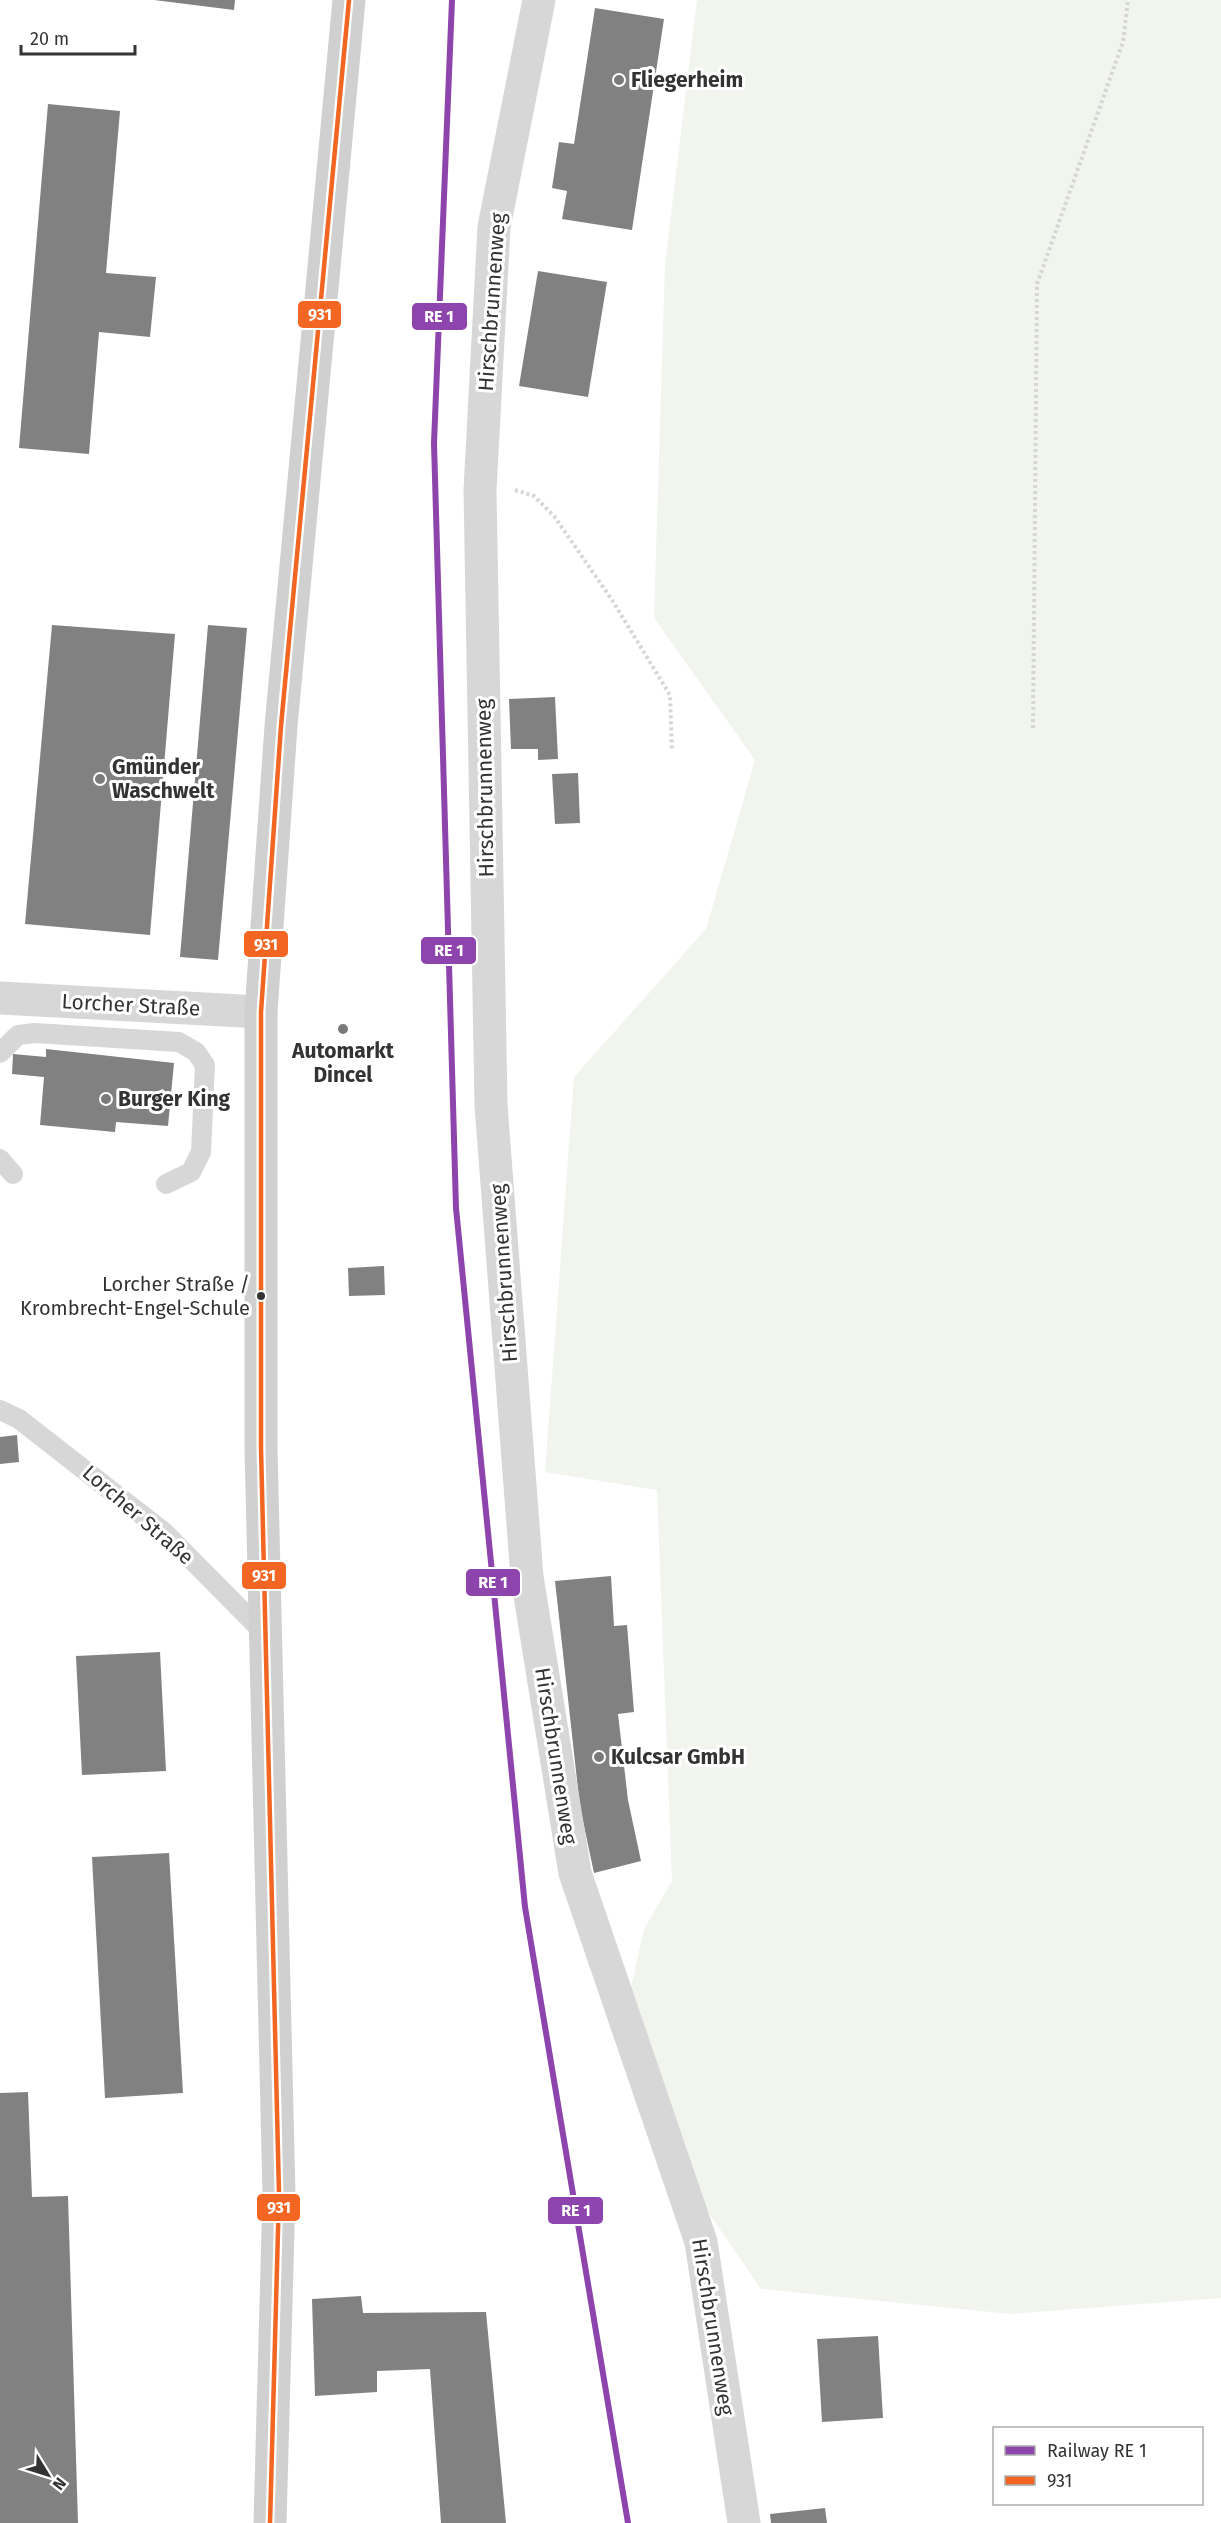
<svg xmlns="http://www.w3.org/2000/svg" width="1221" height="2523" viewBox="0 0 1221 2523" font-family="'Fira Sans',sans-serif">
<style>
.green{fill:#f1f5ed}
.building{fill:#818181}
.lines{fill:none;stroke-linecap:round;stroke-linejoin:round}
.path{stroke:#d6d6d6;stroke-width:4;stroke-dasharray:3 3;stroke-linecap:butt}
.lane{stroke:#d7d7d7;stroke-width:20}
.street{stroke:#d7d7d7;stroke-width:33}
.secondary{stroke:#d0d0d0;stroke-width:33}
.bus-1-casing{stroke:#fff;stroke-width:9}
.bus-1{stroke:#f26522;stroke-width:4.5}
.rail-1-casing{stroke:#fff;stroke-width:10}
.rail-1{stroke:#8e44ad;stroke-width:6}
.poi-dot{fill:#7a7a7a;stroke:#fff;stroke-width:2}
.bus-dot{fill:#333;stroke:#fff;stroke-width:2}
.labels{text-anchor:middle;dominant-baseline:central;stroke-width:6;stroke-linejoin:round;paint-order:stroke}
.bus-label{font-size:20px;fill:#333;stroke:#fff;text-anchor:end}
.poi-label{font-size:21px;font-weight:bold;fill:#333;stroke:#fff;text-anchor:start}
.street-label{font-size:21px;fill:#333;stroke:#fff}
.line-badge{stroke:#fff;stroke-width:2}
.badge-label{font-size:16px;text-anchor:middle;font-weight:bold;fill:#fff}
</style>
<rect width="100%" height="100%" fill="#fff"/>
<path class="green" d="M697,0H1221V2298L1011,2314L761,2289L697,2196L628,2000L644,1929L672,1881L657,1490L545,1472L574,1077L706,929L755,760L654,618L665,264Z"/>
<g class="building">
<path d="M154,0H235L234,10Z"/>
<path d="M595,8L664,19L632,230L562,219L567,191L552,188L559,142L574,144Z"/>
<path d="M48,104L120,111L106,273L156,277L150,337L99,332L89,454L19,448Z"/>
<path d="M538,271L607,282L588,397L519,386Z"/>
<path d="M52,625L175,634L150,935L25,924Z"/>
<path d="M208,625L247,628L218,960L180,957Z"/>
<path d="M555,697L558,759L538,760V749H511L509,699Z"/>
<path d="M578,773L580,823L555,824L552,774Z"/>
<path d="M46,1049L174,1063L168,1126L116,1122L115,1132L40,1125L44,1077L12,1074L13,1054L46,1057Z"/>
<path d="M384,1266L385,1295L349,1296L348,1268Z"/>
<path d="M17,1435L19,1462L0,1464V1437Z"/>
<path d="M611,1576L614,1626L627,1625L634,1712L618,1714L628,1800L641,1861L594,1873L580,1807L555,1581Z"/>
<path d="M160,1652L166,1771L82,1775L76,1656Z"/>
<path d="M169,1853L183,2093L105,2098L92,1857Z"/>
<path d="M28,2092L32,2197L68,2196L78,2523H0V2093Z"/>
<path d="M361,2296L363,2313L486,2312L506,2523H441L430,2369L377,2371V2392L315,2396L312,2299Z"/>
<path d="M878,2336L883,2418L822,2422L817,2339Z"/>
<path d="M825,2508L827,2523H771L770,2514Z"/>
</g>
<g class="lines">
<g class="path">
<path d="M515,490L534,496L554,516L612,600L670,695L672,751"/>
<path d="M1033,728L1037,284L1123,42L1128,0"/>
</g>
<g class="lane">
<path d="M0,1053L18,1035L35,1033L179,1042L196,1052L205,1065L201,1152L191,1172L166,1184"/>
<path d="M0,1159L13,1174"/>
<path d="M0,1410L19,1419L165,1533L265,1634"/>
</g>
<g class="street">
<path d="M539,0L494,227L480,490L491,1105L527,1577L575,1873L701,2242L744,2523"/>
<path d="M0,998L261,1012"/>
</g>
<path class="secondary" d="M270,2523L279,2194L261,1448V1012L281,726L349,0"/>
<g class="bus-1-casing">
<path id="bus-1" d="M270,2523L279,2194L261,1448V1012L281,726L349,0"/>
</g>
<use href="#bus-1" class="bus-1"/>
<g class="rail-1-casing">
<path id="rail-1" d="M452,0L434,443L456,1208L525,1907L628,2523"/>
</g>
<use href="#rail-1" class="rail-1"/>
</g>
<g class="poi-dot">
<circle cx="619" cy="80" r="6"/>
<circle cx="100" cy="779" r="6"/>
<circle cx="343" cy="1029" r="6"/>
<circle cx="106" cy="1099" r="6"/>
<circle cx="599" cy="1757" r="6"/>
</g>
<circle class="bus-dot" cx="261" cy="1296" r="5"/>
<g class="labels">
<g class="bus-label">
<text x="250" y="1284">Lorcher Straße /<tspan x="250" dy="24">Krombrecht-Engel-Schule</tspan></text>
</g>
<g class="poi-label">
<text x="631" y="80">Fliegerheim</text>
<text x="112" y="767">Gmünder<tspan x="112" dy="24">Waschwelt</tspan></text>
<text x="343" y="1051" text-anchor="middle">Automarkt<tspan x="343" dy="24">Dincel</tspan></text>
<text x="118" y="1099">Burger King</text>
<text x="611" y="1757">Kulcsar GmbH</text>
</g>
<g class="street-label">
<text transform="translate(492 302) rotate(-86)">Hirschbrunnenweg</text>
<text transform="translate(485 788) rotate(-91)">Hirschbrunnenweg</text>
<text transform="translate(131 1005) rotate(3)">Lorcher Straße</text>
<text transform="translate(504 1273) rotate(-94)">Hirschbrunnenweg</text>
<text transform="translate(138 1515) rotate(41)">Lorcher Straße</text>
<text transform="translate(556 1756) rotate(81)">Hirschbrunnenweg</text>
<text transform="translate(713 2327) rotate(81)">Hirschbrunnenweg</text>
</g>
</g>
<g class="line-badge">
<rect x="297" y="300" width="45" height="29" rx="6" fill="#f26522"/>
<rect x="411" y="302" width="57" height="29" rx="6" fill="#8e44ad"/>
<rect x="243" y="930" width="46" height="28" rx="6" fill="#f26522"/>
<rect x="420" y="936" width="57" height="29" rx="6" fill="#8e44ad"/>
<rect x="241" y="1561" width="46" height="29" rx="6" fill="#f26522"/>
<rect x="465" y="1568" width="56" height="29" rx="6" fill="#8e44ad"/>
<rect x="256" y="2193" width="45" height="29" rx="6" fill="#f26522"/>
<rect x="547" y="2196" width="57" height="29" rx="6" fill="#8e44ad"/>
</g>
<g class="badge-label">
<text x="320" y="320">931</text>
<text x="439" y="322">RE 1</text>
<text x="266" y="950">931</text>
<text x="449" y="956">RE 1</text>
<text x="264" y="1581">931</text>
<text x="493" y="1588">RE 1</text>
<text x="279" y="2213">931</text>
<text x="576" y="2216">RE 1</text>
</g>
<rect x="993" y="2427" width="210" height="78" fill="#ffffff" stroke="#adadad" stroke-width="1.5"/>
<rect x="1005" y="2446" width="30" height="9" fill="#8e44ad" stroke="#adadad" stroke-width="1.5"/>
<text x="1047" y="2457" font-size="18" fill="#333333">Railway RE 1</text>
<rect x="1005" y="2476" width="30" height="9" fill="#f26522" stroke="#adadad" stroke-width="1.5"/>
<text x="1047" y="2487" font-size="18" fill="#333333">931</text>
<g transform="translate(48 2475) rotate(128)" stroke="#ffffff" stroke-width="4.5" paint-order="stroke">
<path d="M0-4.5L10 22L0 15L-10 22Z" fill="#333333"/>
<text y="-9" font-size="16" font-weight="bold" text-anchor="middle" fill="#333333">N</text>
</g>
<path d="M21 45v9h114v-9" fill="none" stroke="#333333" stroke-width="3"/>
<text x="30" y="45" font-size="18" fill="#333333" stroke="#ffffff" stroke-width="4.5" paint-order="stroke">20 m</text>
</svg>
